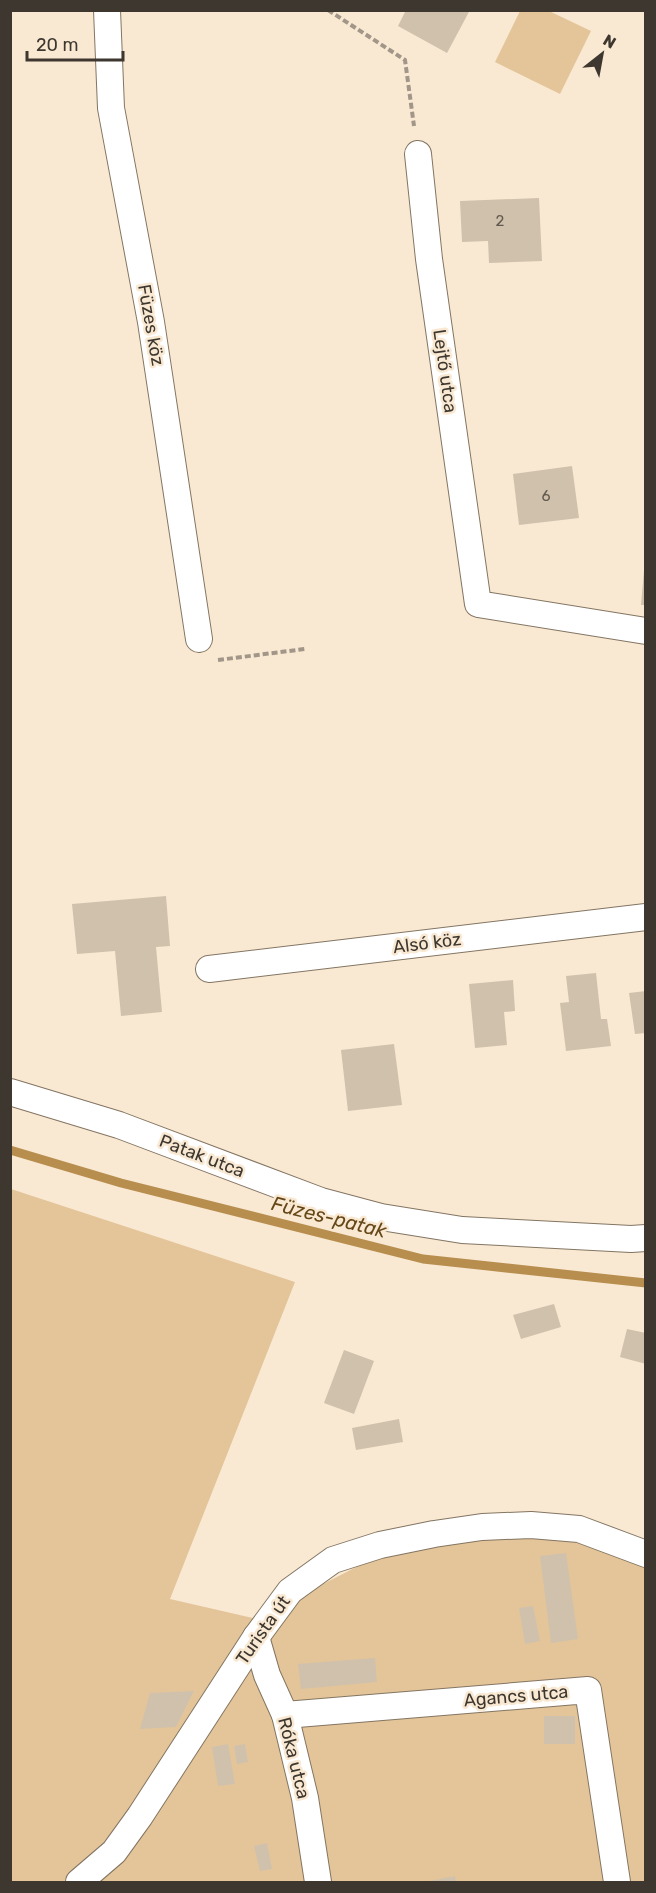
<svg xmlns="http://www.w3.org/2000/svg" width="656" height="1893" viewBox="0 0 656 1893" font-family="Rubik,sans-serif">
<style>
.green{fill:#e4c599}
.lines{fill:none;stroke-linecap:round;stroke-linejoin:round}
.stream{stroke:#b88e4f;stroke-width:9}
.building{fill:#d0c1ac}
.street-casing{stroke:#837562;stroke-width:28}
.path{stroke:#a19687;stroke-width:4;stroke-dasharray:6 3;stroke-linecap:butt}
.street{stroke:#fff;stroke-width:26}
.labels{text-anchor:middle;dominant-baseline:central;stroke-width:5;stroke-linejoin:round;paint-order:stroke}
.number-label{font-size:15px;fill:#625a4e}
.street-label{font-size:18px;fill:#3d372f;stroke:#f9e9d3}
.water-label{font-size:20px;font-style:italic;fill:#664818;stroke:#f9e9d3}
</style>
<rect width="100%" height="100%" fill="#f9e9d3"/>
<g class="green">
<path d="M520,11H549L591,31L560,94L495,62Z"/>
<path d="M11,1189L295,1282L170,1599L266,1621L290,1601L370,1560L486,1534L572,1541L645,1565V1882H11Z"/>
</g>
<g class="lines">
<path class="stream" d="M10,1150L121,1183L423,1259L646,1283"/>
</g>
<g class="building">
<path d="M406,10H470L447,53L398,26Z"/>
<path d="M539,198L542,261L489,263L488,241L462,242L460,201Z"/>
<path d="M572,466L579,518L519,525L513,474Z"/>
<path d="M644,570H646V605H641Z"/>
<path d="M166,896L170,946L156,947L162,1012L121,1016L115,951L77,954L72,904Z"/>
<path d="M596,973L601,1019H607L611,1046L566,1051L560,1003L569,1002L566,976Z"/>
<path d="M513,980L515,1011L504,1012L507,1045L475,1048L469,984Z"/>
<path d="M646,991V1033L635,1034L629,993Z"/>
<path d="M394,1044L402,1105L348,1111L341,1050Z"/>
<path d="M554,1304L561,1327L521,1339L513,1315Z"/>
<path d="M627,1329L646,1333V1364L620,1357Z"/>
<path d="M344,1350L374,1361L354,1414L324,1403Z"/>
<path d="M399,1419L403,1442L356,1450L352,1428Z"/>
<path d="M566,1553L578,1639L551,1643L540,1556Z"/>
<path d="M533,1606L540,1641L525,1644L519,1608Z"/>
<path d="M375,1658L377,1682L301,1689L298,1664Z"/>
<path d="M194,1691L176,1727L140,1729L150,1693Z"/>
<rect x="544" y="1716" width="31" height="28"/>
<path d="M228,1744L235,1784L218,1786L212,1747Z"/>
<path d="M245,1744L248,1762L237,1764L234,1746Z"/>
<path d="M267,1843L272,1869L260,1871L254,1846Z"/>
<path d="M455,1876L456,1882H430V1881Z"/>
</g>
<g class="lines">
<g class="street-casing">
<g id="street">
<path d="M107,10L111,108L151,322L199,639"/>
<path d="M418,154L429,259L478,604L646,631"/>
<path d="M209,969L646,917"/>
<path d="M10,1092L119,1125L321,1201L381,1217L462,1230L631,1239L646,1238"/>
<path d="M256,1637L267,1675L285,1715L305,1798L318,1882"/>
<path d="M285,1715L588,1690L617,1882"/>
<path d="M79,1882L114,1852L140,1816L256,1637L290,1591L333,1560L380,1545L434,1534L482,1527L531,1525L579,1529L646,1554"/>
</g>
</g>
<g class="path">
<path d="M328,10L405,60L414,126"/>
<path d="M218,660L305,649"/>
</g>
<use href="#street" class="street"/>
</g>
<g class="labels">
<g class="number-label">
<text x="500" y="221">2</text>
<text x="546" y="496">6</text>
</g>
<g class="street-label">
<text transform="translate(151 325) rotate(80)">Füzes köz</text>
<text transform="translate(445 371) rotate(82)">Lejtő utca</text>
<text transform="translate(427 943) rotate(-7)">Alsó köz</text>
<text transform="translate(202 1156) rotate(21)">Patak utca</text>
<text transform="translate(263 1630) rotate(-55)">Turista út</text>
<text transform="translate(516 1696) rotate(-5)">Agancs utca</text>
<text transform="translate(294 1758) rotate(76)">Róka utca</text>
</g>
<g class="water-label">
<text transform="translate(329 1217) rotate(14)">Füzes-patak</text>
</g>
</g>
<rect width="656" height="1893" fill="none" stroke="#3d372f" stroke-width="24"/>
<g transform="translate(602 54) rotate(31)" stroke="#f9e9d3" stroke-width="4.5" paint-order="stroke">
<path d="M0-4.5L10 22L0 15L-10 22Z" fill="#3d372f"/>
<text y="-9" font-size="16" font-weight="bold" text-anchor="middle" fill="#3d372f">N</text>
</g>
<path d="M27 51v9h96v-9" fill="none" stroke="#3d372f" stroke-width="3"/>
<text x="36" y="51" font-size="18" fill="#3d372f" stroke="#f9e9d3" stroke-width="4.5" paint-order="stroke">20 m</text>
</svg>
